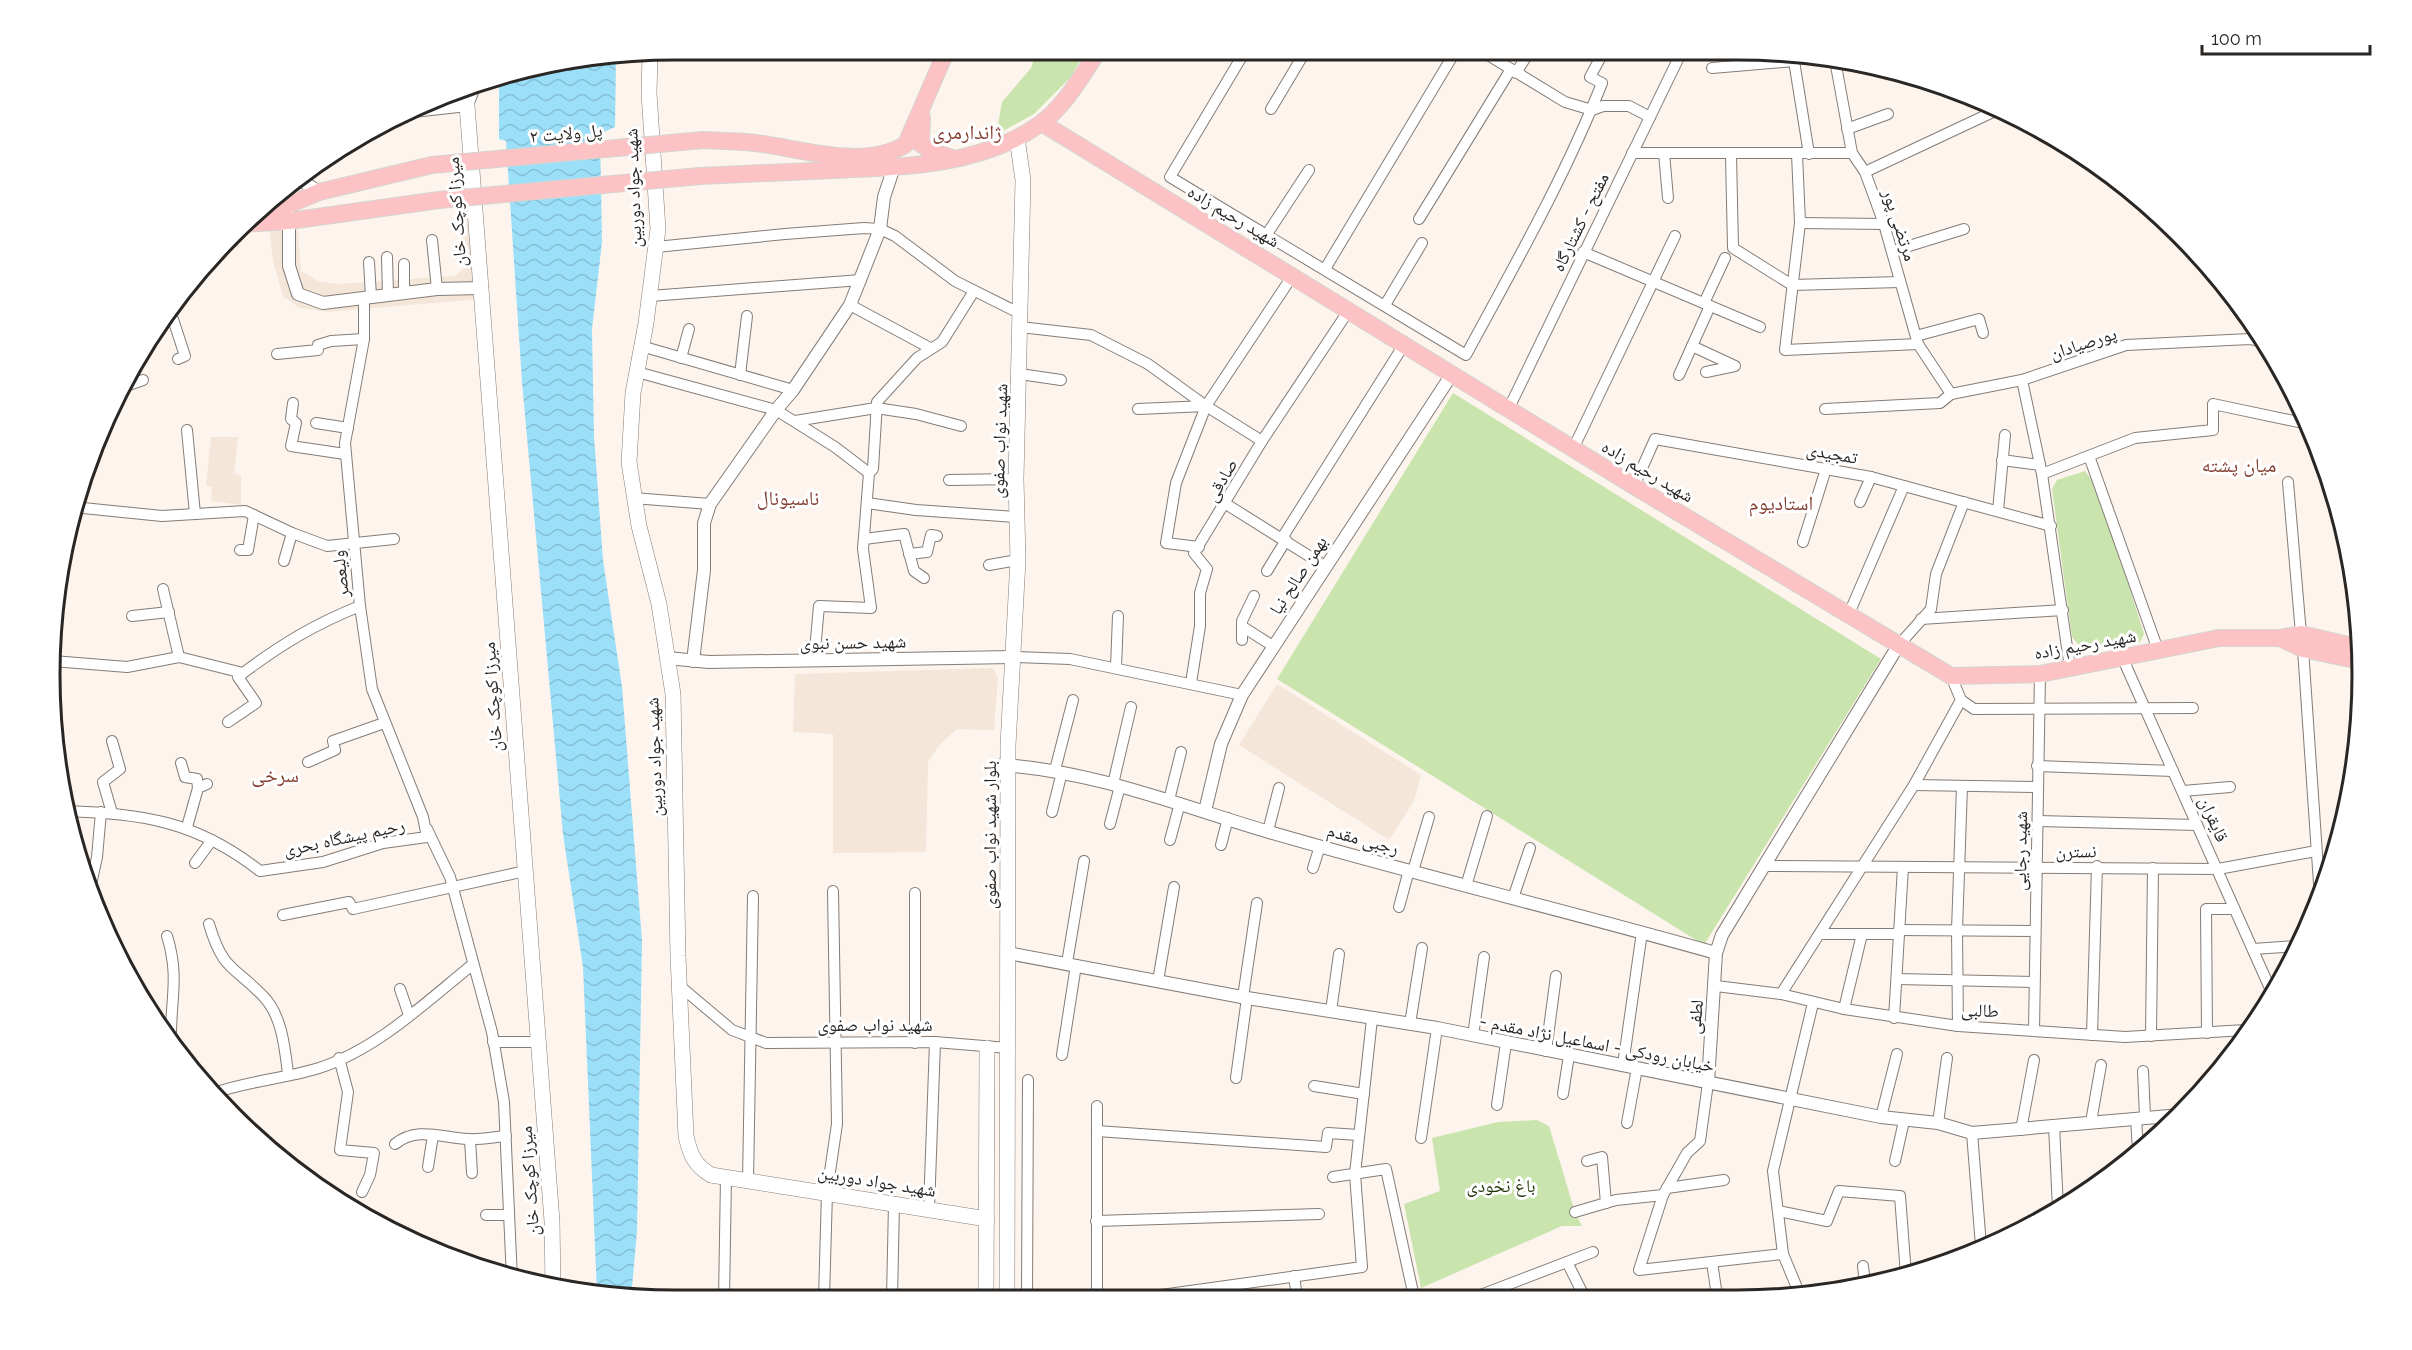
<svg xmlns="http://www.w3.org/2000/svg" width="2412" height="1350" viewBox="0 0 2412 1350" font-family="Raleway,'Noto Naskh Arabic',sans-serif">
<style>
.built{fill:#f5e6da}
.green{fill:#cae4ae}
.water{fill:url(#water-waves)}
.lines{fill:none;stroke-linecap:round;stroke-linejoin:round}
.minor-casing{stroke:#847c77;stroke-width:12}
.tertiary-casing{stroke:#847c77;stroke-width:14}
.secondary-casing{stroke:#847c77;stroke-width:16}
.primary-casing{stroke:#d4d4d3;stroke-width:18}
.minor{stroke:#fff;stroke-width:10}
.tertiary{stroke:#fff;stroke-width:12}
.secondary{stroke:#fff;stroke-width:15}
.primary{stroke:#fdc3c4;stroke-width:16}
.primary-bridge-casing{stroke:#d4d4d3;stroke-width:18;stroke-linecap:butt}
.primary-bridge{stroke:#fdc3c4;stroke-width:16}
.labels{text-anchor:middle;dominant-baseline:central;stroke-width:6;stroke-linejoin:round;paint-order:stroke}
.street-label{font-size:18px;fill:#292624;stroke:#fff}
.park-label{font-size:18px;fill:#1d3000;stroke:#fff}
.neighbourhood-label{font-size:20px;fill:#843d30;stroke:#fff}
.rim{fill:none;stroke:#292624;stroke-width:3}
</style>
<defs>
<pattern id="water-waves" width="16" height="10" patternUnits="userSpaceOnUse" patternTransform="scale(1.5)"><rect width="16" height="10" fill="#9cdff9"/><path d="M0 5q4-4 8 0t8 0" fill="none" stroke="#86bfd5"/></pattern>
</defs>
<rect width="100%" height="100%" fill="#fdf4ed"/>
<g class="built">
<path d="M474,216L481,299L327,312L300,308L283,296L273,261L269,225L298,230L301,271L318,281L337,284L455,276L464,268L458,219Z"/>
<path d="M211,437H238L234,473L241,476V505L211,501L212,487L206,485Z"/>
<path d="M992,668L998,677L994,730L957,729L940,744L928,761L926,852L833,853V734L793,732L795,674Z"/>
<path d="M1277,684L1421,775L1414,801L1389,840L1239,745Z"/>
</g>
<g class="green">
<path d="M1036,53H1085L1069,79L1034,114L996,135L1002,102L1031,68Z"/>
<path d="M1453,393L1881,659L1704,945L1277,679Z"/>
<path d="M2085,471L2098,488L2144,634L2140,642L2083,650L2072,637L2052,489L2057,480Z"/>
<path d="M1537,1120L1549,1126L1575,1212L1582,1226H1562L1421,1288L1404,1204L1440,1191L1432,1138L1498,1122Z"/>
</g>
<path class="water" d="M593,55H616L615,127L600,134L602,242L592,329L594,436L603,560L622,687L642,941L637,1231L631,1299L597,1293L583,967L563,834L522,382L506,141L499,139V77Z"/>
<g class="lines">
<g class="minor-casing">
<g id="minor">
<path d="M1483,52L1565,102L1592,110L1603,106H1629L1650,117"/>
<path d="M1244,53L1170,177L1466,355C1514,266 1565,177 1602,83L1590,77L1604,51"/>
<path d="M1835,60L1852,153L1865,172L1884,224L1918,344L1951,394"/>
<path d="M1712,68L1794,61L1809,154"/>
<path d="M1516,73L1529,52"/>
<path d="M1271,109L1305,52"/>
<path d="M1847,129L1888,114"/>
<path d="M1632,153H1852"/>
<path d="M1664,153L1668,198"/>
<path d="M1797,154L1800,223L1785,350L1918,344"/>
<path d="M1731,155L1733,248L1792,285L1900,282"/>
<path d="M1865,172L1995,111"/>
<path d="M1419,219L1511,69"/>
<path d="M1800,223L1884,224"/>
<path d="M1267,234L1309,170"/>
<path d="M432,240L437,289"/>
<path d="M656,247L785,234L864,228L880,229L895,236L955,281L1019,313"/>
<path d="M1893,251L1964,229"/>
<path d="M1583,252L1760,327"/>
<path d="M387,257L388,295"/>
<path d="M369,262L371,297"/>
<path d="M1325,269L1455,52"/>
<path d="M404,292V264"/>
<path d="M650,296L861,280"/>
<path d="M1704,303L1725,258"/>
<path d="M850,305L930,348"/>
<path d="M1385,305L1422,243"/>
<path d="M170,310L185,356L178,359"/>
<path d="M1020,327L1091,335L1148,364L1206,406L1262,441"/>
<path d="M1916,336L1979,319L1983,333"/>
<path d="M641,346L793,390"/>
<path d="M1692,346L1735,366L1706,372"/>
<path d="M277,354L318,350V345L331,341L364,339"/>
<path d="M681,358L689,329"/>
<path d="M637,372L776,410L835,447L869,473"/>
<path d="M1020,374L1061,380"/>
<path d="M740,375L747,316"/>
<path d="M1679,375L1710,306"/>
<path d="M2022,380L2042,474L2070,668"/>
<path d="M120,388L143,380"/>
<path d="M1951,394L2022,380L2126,345L2250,339L2263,342"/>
<path d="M293,403L291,419L296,423L291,446L345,454"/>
<path d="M1509,408L1682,51"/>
<path d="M1138,409L1206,406"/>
<path d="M1825,409L1940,403L1951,394"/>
<path d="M795,421L876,408L916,414L961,426"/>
<path d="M316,423L348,428"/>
<path d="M187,430L195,514"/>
<path d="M1573,449L1675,236"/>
<path d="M2089,456L2158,650"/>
<path d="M2002,460L2040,465"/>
<path d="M2042,474L2135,438L2213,430V404L2308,424"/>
<path d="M949,480L1016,479"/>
<path d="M2288,482L2301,634"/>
<path d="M1634,486L1655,439L1871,477L2051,526"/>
<path d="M633,498L710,504"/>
<path d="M1860,502L1871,477"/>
<path d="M867,503L916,510L1016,517"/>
<path d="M1226,504L1325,566"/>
<path d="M73,507L162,516L245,511L292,533L327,546L394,539"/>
<path d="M1998,511L2005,435"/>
<path d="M1282,538L1405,343"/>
<path d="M864,539L904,534L914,571L924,578"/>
<path d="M1803,542L1826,469"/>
<path d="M1199,547L1166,543L1176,483L1206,406L1293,275"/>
<path d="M240,550H248L254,515"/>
<path d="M909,554L927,552L931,535L937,536"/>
<path d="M284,561L292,533"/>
<path d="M989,565L1018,560"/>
<path d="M1267,571L1286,540"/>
<path d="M163,589L179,657"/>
<path d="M132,616L169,612"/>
<path d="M1848,616L1904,486"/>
<path d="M1921,619L2063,610"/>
<path d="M1243,627L1273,646"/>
<path d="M1242,640V621L1254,596"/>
<path d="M1898,646L1931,609L1936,574L1964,502"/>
<path d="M2303,649L2320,898"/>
<path d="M1013,657L1070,659L1242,695"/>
<path d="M2122,657L2273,995"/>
<path d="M53,661L127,667L179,657L243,673C282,644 315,624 360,606"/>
<path d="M814,661L819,606L871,608L863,549L869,473L873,469L877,402L917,358L942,342L974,291"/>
<path d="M1116,667L1118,616"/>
<path d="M1951,676L1961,700"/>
<path d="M1191,683L1200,626V593L1207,569L1194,553L1262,441L1349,310"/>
<path d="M1961,700L1974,709L2193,708"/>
<path d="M228,722L256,703L238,677L243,673"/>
<path d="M112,741L120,769L103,782L112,813"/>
<path d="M308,762L335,750L333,741L384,723"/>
<path d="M181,763L185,777L197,779L198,788"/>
<path d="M2037,766L2173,771"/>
<path d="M1055,770L1073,700"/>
<path d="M1113,784L1131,707"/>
<path d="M1914,785L2038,787"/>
<path d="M2183,791L2230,787"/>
<path d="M1169,800L1181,752"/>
<path d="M66,811C144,814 196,821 260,871L323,862L383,843L427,837L423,817L372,689L360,606L345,443L364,339V298"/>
<path d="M1052,812L1062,772"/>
<path d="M2038,821L2197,825"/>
<path d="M1110,824L1120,786"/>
<path d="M187,827L198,788L207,784"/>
<path d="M427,829L450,877L492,1032L504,1102L512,1279"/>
<path d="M1268,831L1279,788"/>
<path d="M1170,840L1180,803"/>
<path d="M1221,845L1228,818"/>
<path d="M195,863L212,840"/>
<path d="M1765,866L2218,869L2316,851"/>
<path d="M1313,868L1320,846"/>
<path d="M1413,871L1429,817"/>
<path d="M1466,886L1487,816"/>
<path d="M90,889L97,857L101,812"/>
<path d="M915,893V1043"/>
<path d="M1513,898L1530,848"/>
<path d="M1399,907L1409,870"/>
<path d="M283,915L349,902L353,909L525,871"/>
<path d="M209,924C223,971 233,965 263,996C282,1015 285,1049 288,1074"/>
<path d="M1899,930L2035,931"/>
<path d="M1821,934H1899"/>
<path d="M167,936C180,978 170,1000 171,1041"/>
<path d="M2253,949L2297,946"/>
<path d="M1067,963L1084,861"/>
<path d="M1897,979L2034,982"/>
<path d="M1158,981L1174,887"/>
<path d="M1716,986L1781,994L1844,1009L1958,1026L2125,1037L2246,1030"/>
<path d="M681,987L732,1030L766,1043L935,1042L1008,1048"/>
<path d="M400,989L409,1015"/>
<path d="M1781,994L1914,785L1961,700"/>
<path d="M1243,997L1257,903"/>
<path d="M1844,1009L1862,934"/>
<path d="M1331,1011L1339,954"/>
<path d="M1894,1018L1903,867"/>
<path d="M1410,1024L1422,948"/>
<path d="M1958,1026L1957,930L1962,786"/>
<path d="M2034,1030L2040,674"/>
<path d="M2207,1033L2206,909H2234"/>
<path d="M2092,1035L2097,866"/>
<path d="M1473,1036L1484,957"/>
<path d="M2151,1036L2153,868"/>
<path d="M493,1042H538"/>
<path d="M1546,1051L1556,976"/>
<path d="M1062,1055L1076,965"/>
<path d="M339,1058L348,1092L340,1150L374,1153L370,1175L362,1192"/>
<path d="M1623,1065L1642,932"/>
<path d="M2143,1071L2145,1117"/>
<path d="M1236,1078L1247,998"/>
<path d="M1708,1083L1700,1141L1687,1153L1663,1195L1639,1270L1783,1254"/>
<path d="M1314,1086L1364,1094"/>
<path d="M211,1094C246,1081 284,1079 319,1068C377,1049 425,1003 472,965"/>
<path d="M1563,1094L1569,1055"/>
<path d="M1497,1105L1506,1043"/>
<path d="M1097,1106V1298"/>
<path d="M1881,1117L1897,1054"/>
<path d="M2136,1118L2138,1151"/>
<path d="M2091,1122L2101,1065"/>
<path d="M1627,1123L1637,1068"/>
<path d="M1938,1123L1947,1058"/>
<path d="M2054,1126L2058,1208"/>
<path d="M2021,1130L2034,1060"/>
<path d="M1097,1131L1326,1147L1328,1133L1359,1135"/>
<path d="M1972,1133L1981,1246"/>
<path d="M1421,1138L1437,1028"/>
<path d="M470,1140L472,1173"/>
<path d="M395,1144C417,1126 442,1138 468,1139C480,1140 493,1137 506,1136"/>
<path d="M1587,1161L1602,1157L1606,1203"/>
<path d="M1895,1161L1904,1121"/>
<path d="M428,1167L433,1135"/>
<path d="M1333,1177L1386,1169L1414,1297"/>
<path d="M748,1181L753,896"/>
<path d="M1667,1188L1724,1180"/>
<path d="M929,1209L935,1042"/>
<path d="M1778,1211L1827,1221L1839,1191L1900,1196L1906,1275"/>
<path d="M1575,1212L1616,1200L1663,1195"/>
<path d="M486,1215H509"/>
<path d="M1096,1221L1319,1214"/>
<path d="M1567,1262L1584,1296"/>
<path d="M1712,1262L1717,1296"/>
<path d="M1863,1266L1865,1284"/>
<path d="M1294,1276L1297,1297"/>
<path d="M1800,1295L1783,1254L1773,1171L1813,1003"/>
<path d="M1478,1296L1593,1252"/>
<path d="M1147,1297L1362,1267L1355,1174L1372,1019"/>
<path d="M892,1298L894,1204"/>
<path d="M1027,1298L1028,1080"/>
<path d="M724,1299L726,1177"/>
<path d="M824,1299L827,1192L837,1124L833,891"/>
</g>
</g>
<g class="tertiary-casing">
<g id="tertiary">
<path d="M467,105L476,82"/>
<path d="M404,112L467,105"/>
<path d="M296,177L319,192"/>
<path d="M285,187L287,214"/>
<path d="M289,221V266L298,294L323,303L437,289L482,288"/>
<path d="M667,658L709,662L1013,657"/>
<path d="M693,661L704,570V523L710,504L776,410L793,390L850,305L880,229L884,197L894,167"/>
<path d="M1002,765C1094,771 1181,806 1269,832C1417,875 1568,911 1716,953"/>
<path d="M1205,811L1221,744L1242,695L1452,374"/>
<path d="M1008,953L1247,998L1437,1028L1881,1117L1938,1123L1972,1133L2181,1115"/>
<path d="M1708,1083L1716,953L1722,935L1898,646"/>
</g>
</g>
<g class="secondary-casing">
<g id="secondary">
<path d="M650,55L649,93L658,229L646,323L633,393L629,462L639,526L659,604L673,694L678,956L686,1136C690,1154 694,1165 711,1175L987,1219"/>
<path d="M467,105L552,1221L553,1286"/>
<path d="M986,1298L987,1048"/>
<path d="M1007,1298L1008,745L1018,560L1016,479L1023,180L1017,138"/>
</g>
</g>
<g class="primary-casing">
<g id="primary">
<path d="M922,117L921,144L931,151L952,158"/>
<path d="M1042,123L1634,486L1951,676L2040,674L2219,638H2280L2301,634L2361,648"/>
<path d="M703,140C720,141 738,141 755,143C799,148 865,171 906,144L945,54"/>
<path d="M700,176C745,174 789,172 833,170C903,167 981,166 1040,124C1065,106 1080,78 1097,53"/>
<path d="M258,210L286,206L319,192L432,165"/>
<path d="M242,224L289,221L439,200"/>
<path d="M2280,638L2303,649L2360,661"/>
</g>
</g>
<use href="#minor" class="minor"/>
<use href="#tertiary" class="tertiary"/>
<use href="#secondary" class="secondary"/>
<use href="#primary" class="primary"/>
<g class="primary-bridge-casing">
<g id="primary-bridge">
<path d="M432,165L703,140"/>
<path d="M439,200L700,176"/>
</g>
</g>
<use href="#primary-bridge" class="primary-bridge"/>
</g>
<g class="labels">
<g class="street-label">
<text transform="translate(566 133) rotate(-5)">پل ولایت ۲</text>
<text transform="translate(633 188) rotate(-92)">شهید جواد دوربین</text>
<text transform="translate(456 212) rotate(-94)">میرزا کوچک خان</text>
<text transform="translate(1234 216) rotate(31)">شهید رحیم زاده</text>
<text transform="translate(1580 222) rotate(-64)">مفتح - کشتارگاه</text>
<text transform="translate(1900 225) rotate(72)">مرتضی پور</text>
<text transform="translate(2083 343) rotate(-18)">پورصیادان</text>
<text transform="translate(999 441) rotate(-88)">شهید نواب صفوی</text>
<text transform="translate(1832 453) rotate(10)">تمجیدی</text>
<text transform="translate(1648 471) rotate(31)">شهید رحیم زاده</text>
<text transform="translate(1221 480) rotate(-60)">صادقی</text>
<text transform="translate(340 574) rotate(-96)">ولیعصر</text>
<text transform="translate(1298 575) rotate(-57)">بهمن صالح نیا</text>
<text transform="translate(853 642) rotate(-1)">شهید حسن نبوی</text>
<text transform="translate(2085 644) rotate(-10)">شهید رحیم زاده</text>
<text transform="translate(492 697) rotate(-94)">میرزا کوچک خان</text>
<text transform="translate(654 757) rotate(-92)">شهید جواد دوربین</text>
<text transform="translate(2214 819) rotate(66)">قایقران</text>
<text transform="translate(989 835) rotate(-90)">بلوار شهید نواب صفوی</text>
<text transform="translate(344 837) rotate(-12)">رحیم پیشگاه بحری</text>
<text transform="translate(1363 839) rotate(15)">رجبی مقدم</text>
<text transform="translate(2020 851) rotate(-89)">شهید رجایی</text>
<text transform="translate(2076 851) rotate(-1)">نسترن</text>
<text transform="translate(1980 1010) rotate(3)">طالبی</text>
<text transform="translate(1695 1017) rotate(-85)">لطفی</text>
<text x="875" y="1024">شهید نواب صفوی</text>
<text transform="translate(1597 1043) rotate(11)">- خیابان رودکی - اسماعیل نژاد مقدم</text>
<text transform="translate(529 1181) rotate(-94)">میرزا کوچک خان</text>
<text transform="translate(877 1181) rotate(9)">شهید جواد دوربین</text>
</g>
<g class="park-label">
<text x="1501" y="1185">باغ نخودی</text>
</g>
<g class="neighbourhood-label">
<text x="967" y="132">ژاندارمری</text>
<text x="2239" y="465">میان پشته</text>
<text x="788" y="498">ناسیونال</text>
<text x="1781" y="503">استادیوم</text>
<text x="275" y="775">سرخی</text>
</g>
</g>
<path d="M0 0H2412V1350H0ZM675 60H1737A615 615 0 0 1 2352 675V675A615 615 0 0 1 1737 1290H675A615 615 0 0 1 60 675V675A615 615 0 0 1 675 60Z" fill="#fff" fill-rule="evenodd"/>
<path class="rim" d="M675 60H1737A615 615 0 0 1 2352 675V675A615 615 0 0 1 1737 1290H675A615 615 0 0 1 60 675V675A615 615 0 0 1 675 60Z"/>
<path d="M2202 45v9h168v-9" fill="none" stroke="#292624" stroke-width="3"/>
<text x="2211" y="45" font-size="18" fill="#292624" stroke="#ffffff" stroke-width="4.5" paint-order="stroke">100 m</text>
</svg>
